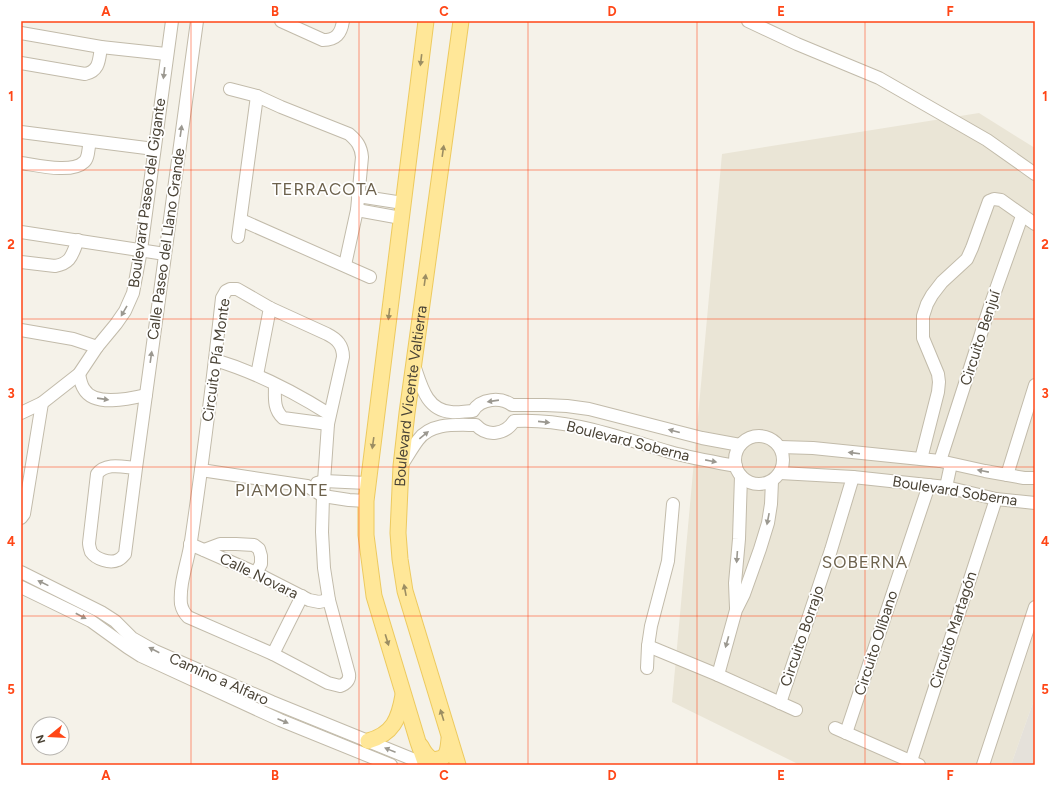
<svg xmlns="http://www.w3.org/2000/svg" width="1056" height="786" viewBox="0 0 1056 786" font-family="Figtree,sans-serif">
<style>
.residential{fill:#eae5d6}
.industrial{fill:#e5e1da}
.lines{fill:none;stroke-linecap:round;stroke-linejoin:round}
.minor-casing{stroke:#c2bbaa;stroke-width:14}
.major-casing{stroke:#edca5f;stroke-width:17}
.minor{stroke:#fff;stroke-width:12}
.major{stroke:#ffe798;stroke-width:15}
.oneway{fill:#9b8d62}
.oneway2{fill:#9b9890}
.grid{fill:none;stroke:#ff4616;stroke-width:1;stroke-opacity:0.55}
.labels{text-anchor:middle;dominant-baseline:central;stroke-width:3.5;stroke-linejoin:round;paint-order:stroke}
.street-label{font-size:15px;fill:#4a4336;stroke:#fff}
.quarter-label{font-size:17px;letter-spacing:1px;fill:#6d624d;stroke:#fff}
.neatline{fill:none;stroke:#ff4616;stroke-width:1.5}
.grid-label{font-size:13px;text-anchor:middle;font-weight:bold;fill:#ff4616}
</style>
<rect width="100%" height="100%" fill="#f5f2e9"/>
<path class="residential" d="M979,113L1035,148V697L1011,765H800L672,702L722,154Z"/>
<path class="industrial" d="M1035,697V765H1011Z"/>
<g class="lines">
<g class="minor-casing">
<g id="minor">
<path d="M281,21L323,40C336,40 341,34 343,21"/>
<path d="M748,21L797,44L879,78L987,140L1035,174"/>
<path d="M21,33L101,47L166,54"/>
<path d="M21,63L85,74C100,71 99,59 101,47"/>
<path d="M230,89L257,96L281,107L349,134C357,141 361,146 362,157L357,210L345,265"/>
<path d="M21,132L154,149"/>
<path d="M21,163C36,165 72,174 84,162C89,158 88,148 90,141"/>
<path d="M358,196L403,203"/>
<path d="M357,210L401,218"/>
<path d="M241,220L370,277"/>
<path d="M21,232L165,254"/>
<path d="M238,237L257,96"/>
<path d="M21,262L55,266C72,263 72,254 78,240"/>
<path d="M230,289H237L270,308L327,334C337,339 343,345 343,357L328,424L323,496L322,532L324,568L329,600L349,674C350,680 346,684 340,686L328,683L273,654L188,617C185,614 182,609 181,604C179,583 188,562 191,541C203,460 213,379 222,298L226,291Z"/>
<path d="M21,330L73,339L97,347"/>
<path d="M215,360C255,372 294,392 329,414"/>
<path d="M414,365C421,385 426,410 451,412C458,413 466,411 473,411C481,398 501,397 512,405H545L567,406L589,409L702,438L740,445"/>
<path d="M79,374C80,379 81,385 84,389C94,407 129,399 146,395"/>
<path d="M257,375L270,308"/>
<path d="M275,385C275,397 273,409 283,418L328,424"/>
<path d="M21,413L42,403L79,374L97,347L116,324L125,311L133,293L141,250L172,21"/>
<circle cx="759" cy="460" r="24"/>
<path d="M780,447L813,448L940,461L985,471L1024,478H1035"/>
<path d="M921,459L938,392L939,382L938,374L923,338V316L927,304L932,295L942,282L967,259L972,248L989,201L994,199L1001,200L1035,224"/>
<path d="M940,461L990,306L1022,216"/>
<path d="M401,466C407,457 412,448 418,440C431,422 457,425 476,425C487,437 505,435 514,421C568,418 618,437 670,452C691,458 714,462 736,466"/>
<path d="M136,468C123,467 106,462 97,474L89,543C89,546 90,549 91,552C96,559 110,564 118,560C121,559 123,556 125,554L136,468L197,21"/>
<path d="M201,470L307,486L323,496L349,500L366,501"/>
<path d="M780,473L853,477L946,487L996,499L1035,503"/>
<path d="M1007,475L1035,385"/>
<path d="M317,483L324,481L367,483"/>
<path d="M946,487L951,464"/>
<path d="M21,518L24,514L42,403"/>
<path d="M190,544L256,573L309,600L319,602L329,600"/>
<path d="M204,550L220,544H236L254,545L259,549L261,556V564L256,573"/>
<path d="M21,572L101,612L115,621L132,638L155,651L272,702L427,765"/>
<path d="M21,587L91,621L127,647L141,656L280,720L391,765"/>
<path d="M736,608L735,583L739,539L741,476"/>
<path d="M648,646L718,675L796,710"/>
<path d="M273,654L302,596"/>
<path d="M647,668L648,646L651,626L668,561L673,504"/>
<path d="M718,675L736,610L744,594L760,549L768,523L771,504L772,481"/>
<path d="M780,703L831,550L853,477"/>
<path d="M835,728L919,765"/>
<path d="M846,733L929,485"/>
<path d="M911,761L996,499"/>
<path d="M983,765L1035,607"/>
</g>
</g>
<g class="major-casing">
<g id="major">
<path d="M368,741C393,734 399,719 403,695"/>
<path d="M421,746C423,750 425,754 429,757C431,759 434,760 438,759C448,758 448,748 449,739"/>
<path d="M426,765L418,742L374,596L366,535V501L426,21"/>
<path id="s1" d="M458,765L405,591L400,559L398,533L401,466L407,413L461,21"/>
</g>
</g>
<use href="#minor" class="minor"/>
<use href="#major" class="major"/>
</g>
<defs><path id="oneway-solid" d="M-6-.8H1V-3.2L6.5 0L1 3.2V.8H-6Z"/></defs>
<g class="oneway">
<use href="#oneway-solid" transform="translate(421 60) rotate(97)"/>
<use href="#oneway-solid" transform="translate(443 151) rotate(-82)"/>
<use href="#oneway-solid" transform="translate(425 280) rotate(-82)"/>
<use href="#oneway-solid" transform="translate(389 314) rotate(97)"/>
<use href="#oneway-solid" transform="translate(373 443) rotate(98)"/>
<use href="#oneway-solid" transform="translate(405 590) rotate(-101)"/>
<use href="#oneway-solid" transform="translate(387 640) rotate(73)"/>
<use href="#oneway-solid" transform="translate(442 715) rotate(-107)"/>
</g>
<g class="oneway2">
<use href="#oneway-solid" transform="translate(164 73) rotate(97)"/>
<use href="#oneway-solid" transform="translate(181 131) rotate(-82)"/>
<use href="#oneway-solid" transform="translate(124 311) rotate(120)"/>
<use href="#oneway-solid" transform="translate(151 357) rotate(-82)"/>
<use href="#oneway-solid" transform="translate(103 399) rotate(8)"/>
<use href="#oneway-solid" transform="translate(493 401) rotate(172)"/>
<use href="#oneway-solid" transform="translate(544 422) rotate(6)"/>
<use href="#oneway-solid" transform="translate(674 431) rotate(-165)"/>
<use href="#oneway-solid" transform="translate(424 435) rotate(-39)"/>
<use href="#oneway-solid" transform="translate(854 453) rotate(-173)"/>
<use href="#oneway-solid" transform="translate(711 461) rotate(11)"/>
<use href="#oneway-solid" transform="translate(983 471) rotate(-169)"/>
<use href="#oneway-solid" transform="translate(768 519) rotate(101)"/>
<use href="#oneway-solid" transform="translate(737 557) rotate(94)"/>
<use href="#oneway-solid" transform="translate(43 583) rotate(-154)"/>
<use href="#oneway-solid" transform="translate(81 616) rotate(28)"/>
<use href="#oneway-solid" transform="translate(727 642) rotate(106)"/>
<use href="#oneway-solid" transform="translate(154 650) rotate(-153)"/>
<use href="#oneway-solid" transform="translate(283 721) rotate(23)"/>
<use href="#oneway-solid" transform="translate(390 750) rotate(-158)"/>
</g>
<path class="grid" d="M191,21V765M359,21V765M528,21V765M697,21V765M865,21V765M21,170H1035M21,319H1035M21,467H1035M21,616H1035"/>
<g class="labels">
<g class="street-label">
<text transform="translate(147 193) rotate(-82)">Boulevard Paseo del Gigante</text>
<text transform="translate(166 244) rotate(-82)">Calle Paseo del Llano Grande</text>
<text transform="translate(980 338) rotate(-72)">Circuito Benjuí</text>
<text transform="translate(216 360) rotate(-82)">Circuito Pía Monte</text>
<text stroke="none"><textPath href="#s1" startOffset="378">Boulevard Vicente Valtierra</textPath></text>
<text transform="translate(628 441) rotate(14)">Boulevard Soberna</text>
<text transform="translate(955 491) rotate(9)">Boulevard Soberna</text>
<text transform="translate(259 576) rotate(26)">Calle Novara</text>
<text transform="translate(953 630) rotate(-72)">Circuito Martagón</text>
<text transform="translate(802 636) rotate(-71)">Circuito Borrajo</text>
<text transform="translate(876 643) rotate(-72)">Circuito Olíbano</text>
<text transform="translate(219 679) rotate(24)">Camino a Alfaro</text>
</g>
<g class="quarter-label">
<text x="325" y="189">TERRACOTA</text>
<text x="282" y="490">PIAMONTE</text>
<text x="865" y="562">SOBERNA</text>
</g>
</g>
<rect width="1056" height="786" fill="none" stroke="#ffffff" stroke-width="44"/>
<g transform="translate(50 736) rotate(252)"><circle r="19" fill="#ffffff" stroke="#b7b4af"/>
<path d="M0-3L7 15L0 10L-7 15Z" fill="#ff4616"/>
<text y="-6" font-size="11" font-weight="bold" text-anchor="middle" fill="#4a4336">N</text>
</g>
<rect x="22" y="22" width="1012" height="742" class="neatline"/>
<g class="grid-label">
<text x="106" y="16">A</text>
<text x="275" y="16">B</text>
<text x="444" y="16">C</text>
<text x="612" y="16">D</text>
<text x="781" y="16">E</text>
<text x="950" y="16">F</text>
<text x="11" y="101">1</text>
<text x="1045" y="101">1</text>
<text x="11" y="249">2</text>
<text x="1045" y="249">2</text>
<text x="11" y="398">3</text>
<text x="1045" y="398">3</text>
<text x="11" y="546">4</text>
<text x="1045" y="546">4</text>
<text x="11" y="694">5</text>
<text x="1045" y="694">5</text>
<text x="106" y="780">A</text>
<text x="275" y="780">B</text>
<text x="444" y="780">C</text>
<text x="612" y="780">D</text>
<text x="781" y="780">E</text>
<text x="950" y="780">F</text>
</g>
</svg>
